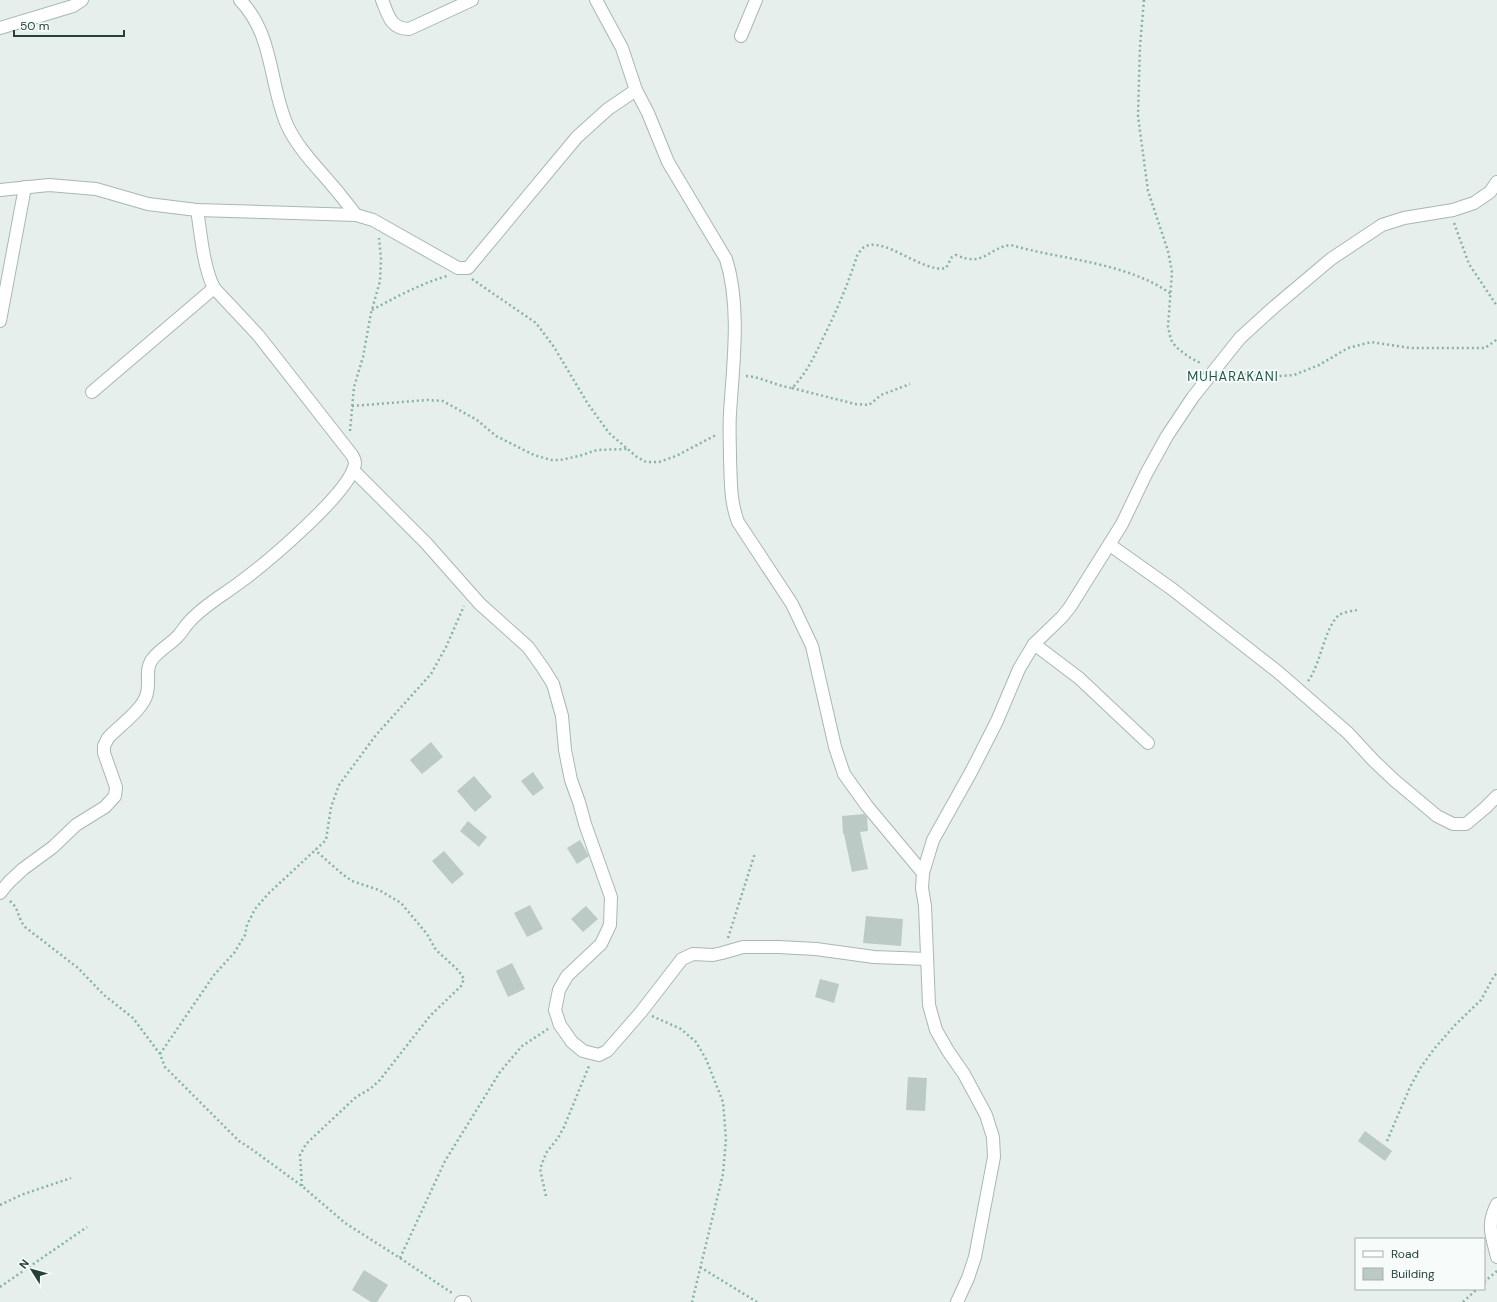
<svg xmlns="http://www.w3.org/2000/svg" width="1497" height="1302" viewBox="0 0 1497 1302" font-family="'DM Sans',sans-serif">
<style>
.building{fill:#bbcac4}
.lines{fill:none;stroke-linecap:round;stroke-linejoin:round}
.street-casing{stroke:#a8b8b2;stroke-width:14}
.path{stroke:#86b3a5;stroke-width:2.5;stroke-dasharray:2 3;stroke-linecap:butt}
.street{stroke:#fff;stroke-width:12}
.labels{text-anchor:middle;dominant-baseline:central;stroke-width:3.5;stroke-linejoin:round;paint-order:stroke}
.quarter-label{font-size:13px;letter-spacing:1px;fill:#1f5548;stroke:#f7fbf9}
</style>
<rect width="100%" height="100%" fill="#e6efeb"/>
<g class="building">
<path d="M431,742L443,757L422,774L410,760Z"/>
<path d="M533,772L544,788L533,796L521,781Z"/>
<path d="M474,776L492,797L475,812L457,791Z"/>
<path d="M864,814L867,817L868,831L860,832L868,869L852,872L844,834H843L842,816Z"/>
<path d="M468,821L487,837L479,847L460,831Z"/>
<path d="M580,840L589,856L577,864L567,848Z"/>
<path d="M444,851L464,874L452,884L432,861Z"/>
<path d="M530,905L543,929L527,937L514,913Z"/>
<path d="M586,906L598,919L583,932L571,919Z"/>
<path d="M866,916L903,919L901,946L863,943Z"/>
<path d="M512,963L525,989L508,997L496,971Z"/>
<path d="M820,979L839,984L834,1003L815,997Z"/>
<path d="M908,1077L927,1078L925,1111L906,1110Z"/>
<path d="M1365,1131L1392,1151L1385,1161L1358,1141Z"/>
<path d="M364,1270L388,1285L377,1302H371L352,1290Z"/>
</g>
<g class="lines">
<g class="street-casing">
<g id="street">
<path d="M240,0C274,35 269,84 287,125C297,147 315,165 331,184C340,194 348,205 356,215"/>
<path d="M382,0C388,14 390,29 409,29L472,0"/>
<path d="M596,0L622,48L636,90L648,113L668,162L726,259C741,306 733,365 730,413C729,428 730,444 730,459C731,481 730,501 738,522L792,604L812,646L835,747L844,774L867,806L923,873"/>
<path d="M0,28L73,6L82,0"/>
<path d="M741,36L756,0"/>
<path d="M0,190L49,185L96,189L148,204L197,210L356,215L373,220L458,268H468L577,137L608,109L636,90"/>
<path d="M0,321L25,187"/>
<path d="M92,392L214,288"/>
<path d="M353,470L426,543L480,604L528,647L543,668L553,684L562,716L565,750L571,780L579,802L585,824L611,897L610,925L601,944L567,976L559,990L555,1010L560,1025L572,1042L583,1051L599,1055L607,1051L641,1012L682,959L693,954L713,955L722,953L743,947H778L816,949L874,957L927,959"/>
<path d="M1110,545L1172,589L1278,672L1348,733L1374,761L1394,780L1437,816L1453,824H1466L1485,808L1497,796"/>
<path d="M1034,644L1079,678L1148,743"/>
<path d="M0,893L9,882L23,869L53,847L76,825L105,807L115,796L116,787L104,753V746L108,738C119,726 144,709 147,693C150,682 145,671 151,661C158,650 170,645 178,636C182,632 185,626 189,622C203,606 223,595 239,583C265,564 350,493 355,464C355,461 354,458 352,455L258,335L214,288C203,266 201,234 197,210"/>
<path d="M1497,1204C1486,1225 1492,1236 1497,1257"/>
<path d="M461,1302H465"/>
<path d="M957,1302L968,1278L975,1257L994,1157L993,1137L986,1115L964,1074L948,1051L936,1030L929,1005L925,906L922,888L923,873L933,840L971,772L997,721L1019,669L1034,644L1062,617L1070,607L1122,524L1146,474L1167,436L1193,397L1240,338L1273,308L1331,259L1382,225L1404,218L1453,210L1474,203L1490,192L1497,182"/>
</g>
</g>
<g class="path">
<path d="M1144,0L1140,46L1138,116L1148,191L1168,251L1172,272L1168,327L1171,340L1176,347L1189,357L1202,364"/>
<path d="M1454,223L1469,264L1495,303L1497,307"/>
<path d="M472,279L536,323L554,347L588,404L609,433L637,457L646,462H659L676,456L716,435"/>
<path d="M372,310C396,297 420,284 447,276"/>
<path d="M1230,372L1267,377L1294,375L1319,365L1348,348L1371,342L1410,348H1485L1495,341L1497,337"/>
<path d="M746,376C762,377 776,386 792,388C807,373 815,355 824,336C837,310 848,284 857,256C859,254 860,250 863,248C881,233 923,274 946,268L952,257L956,255C984,268 989,247 1011,245C1062,260 1127,262 1171,294"/>
<path d="M792,388L855,404L869,405L881,395L910,384"/>
<path d="M352,406L427,400L443,401L477,420L496,436L534,455L551,460H560L579,456L597,450L627,449"/>
<path d="M350,431L354,387L363,357L371,313L380,281L381,259L379,238"/>
<path d="M1308,681C1321,664 1324,628 1339,615C1344,612 1352,611 1357,610"/>
<path d="M10,901C20,910 17,917 25,927L78,968L104,995L133,1018L160,1054L165,1067L239,1141L250,1148L302,1186L345,1223L400,1258L452,1293"/>
<path d="M728,938L755,853"/>
<path d="M652,1016L681,1029L696,1042L706,1059L723,1102L726,1139L723,1174L692,1302"/>
<path d="M160,1054L214,975L234,953L245,935L247,925L255,909L269,893L326,840L331,807L339,785L376,735L431,674L446,647L464,606"/>
<path d="M1387,1141L1410,1087L1421,1067L1434,1049L1455,1025L1481,1000L1494,976L1497,973"/>
<path d="M302,1186L300,1155L306,1144L356,1097L370,1089L379,1081L430,1016L461,986L464,979L458,970L436,950L427,934L401,903L379,890L352,881L341,873L315,850"/>
<path d="M546,1196L540,1169L546,1153L558,1138L564,1127L589,1066"/>
<path d="M0,1205L21,1195L71,1178"/>
<path d="M400,1258L445,1161L500,1072L522,1046L548,1029"/>
<path d="M700,1267L757,1302"/>
<path d="M1484,1282L1497,1271"/>
<path d="M0,1287L87,1227"/>
<path d="M1463,1302L1477,1289"/>
</g>
<use href="#street" class="street"/>
</g>
<g class="labels">
<g class="quarter-label">
<text x="1233" y="376">MUHARAKANI</text>
</g>
</g>
<rect x="1355" y="1238" width="130" height="52" fill="#f7fbf9" stroke="#a3b1ad"/>
<rect x="1363" y="1251" width="20" height="6" fill="#ffffff" stroke="#a3b1ad"/>
<text x="1391" y="1258" font-size="12" fill="#24423a">Road</text>
<rect x="1363" y="1268" width="20" height="12" fill="#bbcac4" stroke="#a3b1ad"/>
<text x="1391" y="1278" font-size="12" fill="#24423a">Building</text>
<g transform="translate(32 1270) rotate(307)" stroke="#f7fbf9" stroke-width="3" paint-order="stroke">
<path d="M0-3L7 15L0 10L-7 15Z" fill="#24423a"/>
<text y="-6" font-size="11" font-weight="bold" text-anchor="middle" fill="#24423a">N</text>
</g>
<path d="M14 30v6h110v-6" fill="none" stroke="#24423a" stroke-width="2"/>
<text x="20" y="30" font-size="12" fill="#24423a" stroke="#f7fbf9" stroke-width="3" paint-order="stroke">50 m</text>
</svg>
